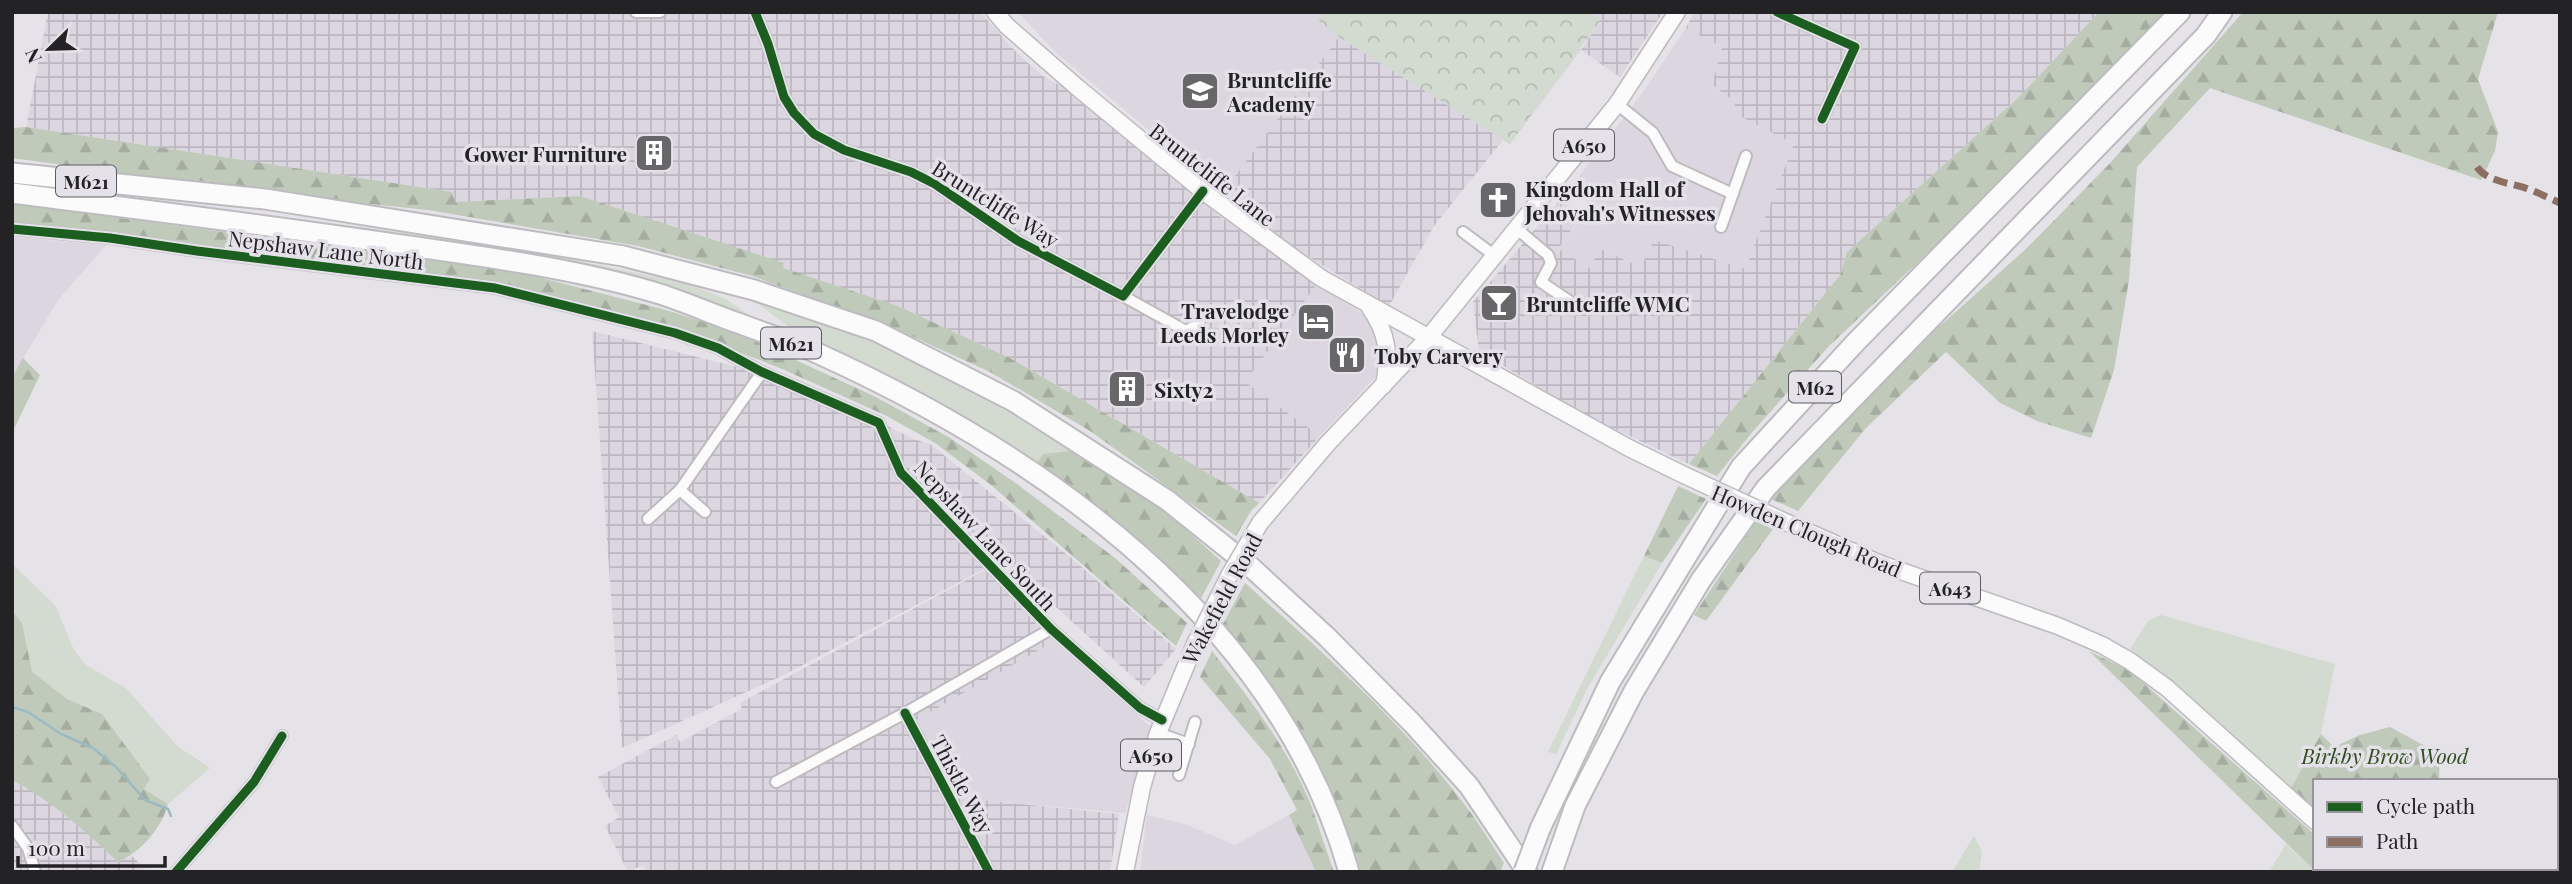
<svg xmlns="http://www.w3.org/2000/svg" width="2572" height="884" viewBox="0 0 2572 884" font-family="'Playfair Display',serif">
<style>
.built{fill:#dbd6e0}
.industrial{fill:url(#industrial-grid)}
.green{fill:#d3dad0}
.forest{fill:url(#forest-firs)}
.park{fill:url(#park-crowns)}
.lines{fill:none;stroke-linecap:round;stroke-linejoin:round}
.stream{stroke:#9bbac3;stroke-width:2.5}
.street-casing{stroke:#bdbbbf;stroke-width:14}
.primary-casing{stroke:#bdbbbf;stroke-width:19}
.highway-casing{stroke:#bdbbbf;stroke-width:23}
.street{stroke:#fbfbfb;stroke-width:10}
.primary{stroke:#fbfbfb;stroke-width:16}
.highway{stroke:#fbfbfb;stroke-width:19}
.primary-bridge-casing{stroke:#bdbbbf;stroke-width:19;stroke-linecap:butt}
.highway-bridge-casing{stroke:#bdbbbf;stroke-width:23;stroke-linecap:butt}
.primary-bridge{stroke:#fbfbfb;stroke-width:16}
.highway-bridge{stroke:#fbfbfb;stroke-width:19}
.quiet{stroke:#8d6e63;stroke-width:7;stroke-dasharray:14 7;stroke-linecap:butt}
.cycleway-casing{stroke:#e5e1e9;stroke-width:13}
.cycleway{stroke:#1b5e20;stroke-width:9}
.labels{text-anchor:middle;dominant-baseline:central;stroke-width:7;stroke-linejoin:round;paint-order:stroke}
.shield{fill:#e5e1e9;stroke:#5d5b60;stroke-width:2}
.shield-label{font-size:19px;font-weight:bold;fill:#232225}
.poi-label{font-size:21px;font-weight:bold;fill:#232225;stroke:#e5e1e9;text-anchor:start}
.street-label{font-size:21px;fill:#232225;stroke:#e5e1e9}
.park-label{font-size:21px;font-style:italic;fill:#304e1e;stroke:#e5e1e9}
</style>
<defs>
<pattern id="industrial-grid" width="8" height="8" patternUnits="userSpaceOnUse" patternTransform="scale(1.75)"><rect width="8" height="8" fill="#dbd6e0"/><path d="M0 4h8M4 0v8" fill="none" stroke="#bcb7c0"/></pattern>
<pattern id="forest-firs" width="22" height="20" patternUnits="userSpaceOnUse" patternTransform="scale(1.75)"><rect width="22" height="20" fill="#bfcaba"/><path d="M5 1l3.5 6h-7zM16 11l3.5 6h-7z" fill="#a4ada0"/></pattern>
<pattern id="park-crowns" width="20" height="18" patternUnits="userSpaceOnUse" patternTransform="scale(1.75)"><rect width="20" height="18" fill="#d3dad0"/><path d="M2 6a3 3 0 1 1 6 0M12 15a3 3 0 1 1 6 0" fill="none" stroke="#b5bbb2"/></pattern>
</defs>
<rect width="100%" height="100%" fill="#e5e3e7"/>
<g class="built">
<path d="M1018,12H1589L1581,50L1510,144L1338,38L1223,192L1055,52Z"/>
<path d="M1686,28L1722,47L1712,86L1735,102L1734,113L1794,144L1745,270L1655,241L1642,267L1600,249L1590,268L1557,249L1580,220L1587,201L1570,188L1643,92Z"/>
<path d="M12,237L106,245L58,300L12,377Z"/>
<path d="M1317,284L1359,311L1376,326L1381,340L1378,374L1320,436L1195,347Z"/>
<path d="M1053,642L1153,729L1125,813L982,800L968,808L916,719Z"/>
<path d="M1147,815L1185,824L1235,845L1289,815L1316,872H1140Z"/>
</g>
<g class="industrial">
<path d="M48,12H980L1017,53L1044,77L1062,86L1218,215L1317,284L1245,382L1320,436L1259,503L1010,358L898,306L782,268L783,264L580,196L454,202L452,192L26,127Z"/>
<path d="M1589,12H1663L1620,77L1581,50L1601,20Z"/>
<path d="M1694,12H2099L2020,96L1847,252L1840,275L1689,464L1585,415L1479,351L1473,302L1560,200L1582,214L1558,249L1590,268L1600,249L1641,267L1654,240L1745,269L1794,144L1734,113L1735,102L1712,85L1722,47L1686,28Z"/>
<path d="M1339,37L1503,140L1434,226L1389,306L1301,252L1223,192Z"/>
<path d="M592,331L807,384L913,439L930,444L1070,557L1176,649L1144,687L1003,559L782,676L622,748Z"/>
<path d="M985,570L1053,642L916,720L968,807L982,800L1119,814L1110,872H647L643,865L628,872L605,826L619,817L598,777L676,735L680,742L742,709L740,703Z"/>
<path d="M12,780L39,795L86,832L118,862L132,856L148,872H12Z"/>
</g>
<g class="green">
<path d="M353,226L523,249L688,284L726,299L750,316L687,295L353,229Z"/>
<path d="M754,301L876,343L1004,409L1070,451L1043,454L1034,467L943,408L853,357L803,337Z"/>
<path d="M1644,556L1662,563L1587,689L1556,754L1548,752Z"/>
<path d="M12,564L55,605L74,650L86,665L127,689L177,746L210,768L168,804L144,789L102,714L67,699L31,672L22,623L12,611Z"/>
<path d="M2161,615L2335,664L2321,734L2291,788L2167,677L2130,649L2148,621Z"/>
<path d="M1974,836L1982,852L1979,872H1952Z"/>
<path d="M2286,844L2313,869L2346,868L2342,872H2269Z"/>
</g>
<g class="forest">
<path d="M2099,12H2164L2127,55L2024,162L1829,346L1754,430L1717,476L1689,464L1840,275L1847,252L2020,96Z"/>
<path d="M2243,12H2498L2478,79L2498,132L2495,151L2481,180L2210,88L2137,167L2129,280L2114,370L2091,438L2037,421L2000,403L1946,352L1866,428L1798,511L1771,499L1849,415L1931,334L2027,248L2111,162Z"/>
<path d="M26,127L452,192L455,202L580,196L784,263L783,268L898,306L1010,358L1259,503L1251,511L1236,536L1090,431L990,372L887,325L752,276L638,246L428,210L283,195L12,158V128Z"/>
<path d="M12,203L522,273L666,310L735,332L876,397L950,438L1017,484L1115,558L1187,623L1176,646L991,485L935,443L887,416L782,369L677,327L585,304L468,279L12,224Z"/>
<path d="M23,358L40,375L12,433V377Z"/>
<path d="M1070,451L1162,508L1221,561L1199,602L1034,467L1043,454Z"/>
<path d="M1678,486L1706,499L1662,563L1644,556Z"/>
<path d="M1756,521L1773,529L1706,621L1694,615Z"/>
<path d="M1245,583C1319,649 1396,717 1458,796C1475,817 1489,840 1504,863L1500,872H1361C1335,782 1282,696 1223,624Z"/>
<path d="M12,611L22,623L32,672L67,699L102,714L150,779L144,789L168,804C162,828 140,853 118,862C85,831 52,801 12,780Z"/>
<path d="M1212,651C1250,699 1288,748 1311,805C1319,827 1326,850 1334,872H1316L1289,815L1297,810L1270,759L1200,677Z"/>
<path d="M2089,651L2130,671L2315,835V868L2313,869Z"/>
<path d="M2390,727L2440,754L2439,781H2315V809L2291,788L2321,734L2334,747L2360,735Z"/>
<path d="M2384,868H2472L2481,872H2389Z"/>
</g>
<path class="park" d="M1325,12H1589L1601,20L1510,144L1339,37L1318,20Z"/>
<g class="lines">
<path class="stream" d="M12,707L28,712L61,734L93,748L116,767L145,800L168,809L171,816"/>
<g class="street-casing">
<g id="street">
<path d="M636,12H660"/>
<path d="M755,12L768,44L784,97L794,113L814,134L844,150L911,172L935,184L1018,241L1123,296L1203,191"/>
<path d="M1777,12L1855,47L1822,119"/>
<path d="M1617,104L1653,133L1672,166L1733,194"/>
<path d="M1721,227L1746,156"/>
<path d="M12,229L110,238L197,251L495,288L675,333L718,348L762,372L879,423L901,473L912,484L1051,629L1140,708L1162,720"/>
<path d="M1517,229L1548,255L1551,263L1541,282L1572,303"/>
<path d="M1463,232L1495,256"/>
<path d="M1123,296L1186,331L1197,325L1204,313"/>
<path d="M680,490L705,512"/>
<path d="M648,519L680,490L762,372"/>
<path d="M905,713L989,872"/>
<path d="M1158,733L1189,744"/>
<path d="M1179,775L1195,722"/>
<path d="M776,782L905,713L1051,629"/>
<path d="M12,826L28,848L35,872"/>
<path d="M176,872L254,782L282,736"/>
</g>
</g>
<g class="primary-casing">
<g id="primary">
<path d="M995,12L1007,26L1078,88L1147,145L1203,191L1321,278L1629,448L1684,475"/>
<path d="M1370,308C1388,334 1390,355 1384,385"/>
<path d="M1781,520L1881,564L2058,626L2102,645L2130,661L2167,688L2315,821"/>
<path d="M1260,523L1328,443L1428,338L1617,104L1677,12"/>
<path d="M2370,868L2374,872"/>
<path d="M1125,872L1142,787L1158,733L1195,644"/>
</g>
</g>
<g class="highway-casing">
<g id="highway">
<path d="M12,173L265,199L623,256L754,290L876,331L1013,401L1167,500L1252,568L1327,637L1413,724L1469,786L1527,872"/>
<path d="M12,193C144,210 277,226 409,246C492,258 578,269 660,294C685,302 710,313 735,322C762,332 790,341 817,353C1044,456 1278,620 1349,872"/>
<path d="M1540,829L1610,682L1741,467L1855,343L2180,12"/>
<path d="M1552,872L1575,806L1634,691L1701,580L1766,488L2206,35L2222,12"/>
</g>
</g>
<use href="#street" class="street"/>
<use href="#primary" class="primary"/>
<use href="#highway" class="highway"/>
<g class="primary-bridge-casing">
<g id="primary-bridge">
<path d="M1684,475L1781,520"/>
<path d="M1195,644L1230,574L1260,523"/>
</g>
</g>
<g class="highway-bridge-casing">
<path id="highway-bridge" d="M1524,872L1540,829"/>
</g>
<use href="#primary-bridge" class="primary-bridge"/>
<use href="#highway-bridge" class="highway-bridge"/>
<path class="quiet" d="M2477,167C2487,182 2512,183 2528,189C2539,193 2549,198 2560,203"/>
<g class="cycleway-casing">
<g id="cycleway">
<path d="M755,12L768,44L784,97L794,113L814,134L844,150L911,172L935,184L1018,241L1123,296L1203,191"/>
<path d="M1777,12L1855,47L1822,119"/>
<path d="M12,229L110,238L197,251L495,288L675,333L718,348L762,372L879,423L901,473L912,484L1051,629L1140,708L1162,720"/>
<path d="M905,713L989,872"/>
<path d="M176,872L254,782L282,736"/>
</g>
</g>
<use href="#cycleway" class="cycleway"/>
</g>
<defs>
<g id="school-square" transform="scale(2.0125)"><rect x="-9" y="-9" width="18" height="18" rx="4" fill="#676669" stroke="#e5e1e9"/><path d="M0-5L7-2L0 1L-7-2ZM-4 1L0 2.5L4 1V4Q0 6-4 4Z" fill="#fff"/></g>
<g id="building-square" transform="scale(2.0125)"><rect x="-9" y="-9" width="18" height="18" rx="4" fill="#676669" stroke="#e5e1e9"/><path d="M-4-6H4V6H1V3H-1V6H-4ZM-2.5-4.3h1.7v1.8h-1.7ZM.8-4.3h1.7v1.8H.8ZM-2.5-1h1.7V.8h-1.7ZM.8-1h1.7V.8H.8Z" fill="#fff"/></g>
<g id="church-square" transform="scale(2.0125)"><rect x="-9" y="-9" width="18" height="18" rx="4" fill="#676669" stroke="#e5e1e9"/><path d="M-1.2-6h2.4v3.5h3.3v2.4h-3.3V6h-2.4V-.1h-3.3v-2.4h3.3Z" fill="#fff"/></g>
<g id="bar-square" transform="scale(2.0125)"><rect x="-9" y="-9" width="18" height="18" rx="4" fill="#676669" stroke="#e5e1e9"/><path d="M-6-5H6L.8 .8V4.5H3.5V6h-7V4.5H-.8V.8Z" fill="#fff"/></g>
<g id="hotel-square" transform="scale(2.0125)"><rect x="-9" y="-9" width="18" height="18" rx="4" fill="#676669" stroke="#e5e1e9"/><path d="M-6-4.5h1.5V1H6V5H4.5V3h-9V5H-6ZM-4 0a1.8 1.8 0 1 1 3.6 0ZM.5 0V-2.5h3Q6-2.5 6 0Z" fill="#fff"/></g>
<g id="restaurant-square" transform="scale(2.0125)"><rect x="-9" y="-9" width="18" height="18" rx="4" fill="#676669" stroke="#e5e1e9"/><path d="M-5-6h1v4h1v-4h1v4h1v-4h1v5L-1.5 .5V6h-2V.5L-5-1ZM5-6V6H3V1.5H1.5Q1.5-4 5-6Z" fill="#fff"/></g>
</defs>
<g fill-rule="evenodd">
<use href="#school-square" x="1200" y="91"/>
<use href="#building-square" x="654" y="153"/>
<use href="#church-square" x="1498" y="200"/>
<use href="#bar-square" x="1499" y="303"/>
<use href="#hotel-square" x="1316" y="322"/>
<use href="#restaurant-square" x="1347" y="355"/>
<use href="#building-square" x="1127" y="389"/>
</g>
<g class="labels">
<g class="shield">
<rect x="1554" y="129.5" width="60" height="31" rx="5"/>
<rect x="56" y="165.5" width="60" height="31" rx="5"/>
<rect x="761" y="327.5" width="60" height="31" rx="5"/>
<rect x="1789" y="371.5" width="52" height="31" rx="5"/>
<rect x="1920" y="572.5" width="60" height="31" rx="5"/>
<rect x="1121" y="739.5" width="60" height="31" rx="5"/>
</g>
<g class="shield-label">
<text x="1584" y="145">A650</text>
<text x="86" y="181">M621</text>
<text x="791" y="343">M621</text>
<text x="1815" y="387">M62</text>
<text x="1950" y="588">A643</text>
<text x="1151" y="755">A650</text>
</g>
<g class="poi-label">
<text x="1227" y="79">Bruntcliffe<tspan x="1227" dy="24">Academy</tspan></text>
<text x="627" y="153" text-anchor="end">Gower Furniture</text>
<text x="1525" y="188">Kingdom Hall of<tspan x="1525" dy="24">Jehovah's Witnesses</tspan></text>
<text x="1526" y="303">Bruntcliffe WMC</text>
<text x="1289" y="310" text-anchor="end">Travelodge<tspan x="1289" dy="24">Leeds Morley</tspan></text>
<text x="1374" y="355">Toby Carvery</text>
<text x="1154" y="389">Sixty2</text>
</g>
<g class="street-label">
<text transform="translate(1213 174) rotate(38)">Bruntcliffe Lane</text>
<text transform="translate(996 203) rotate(32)">Bruntcliffe Way</text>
<text transform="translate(326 249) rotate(7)">Nepshaw Lane North</text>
<text transform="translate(1807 530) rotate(23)">Howden Clough Road</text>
<text transform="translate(986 535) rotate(47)">Nepshaw Lane South</text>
<text transform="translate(1221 598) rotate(-62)">Wakefield Road</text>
<text transform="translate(963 784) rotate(62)">Thistle Way</text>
</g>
<g class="park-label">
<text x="2385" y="755">Birkby Brow Wood</text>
</g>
</g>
<rect width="2572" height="884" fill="none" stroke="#232225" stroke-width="28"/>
<rect x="2313" y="779" width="245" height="91" fill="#e5e1e9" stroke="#97959b" stroke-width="2"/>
<rect x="2327" y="802" width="35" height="10" fill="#1b5e20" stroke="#97959b" stroke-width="2"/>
<text x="2376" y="814" font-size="21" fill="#232225">Cycle path</text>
<rect x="2327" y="837" width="35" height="10" fill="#8d6e63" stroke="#97959b" stroke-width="2"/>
<text x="2376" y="849" font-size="21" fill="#232225">Path</text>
<g transform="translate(49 49) rotate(247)" stroke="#e5e1e9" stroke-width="5" paint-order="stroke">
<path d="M0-5L12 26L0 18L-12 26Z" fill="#232225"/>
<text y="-10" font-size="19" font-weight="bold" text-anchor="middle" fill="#232225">N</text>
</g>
<path d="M18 856v10h147v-10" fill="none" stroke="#232225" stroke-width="3.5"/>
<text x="28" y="856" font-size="21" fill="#232225" stroke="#e5e1e9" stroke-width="5" paint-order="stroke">100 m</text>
</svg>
